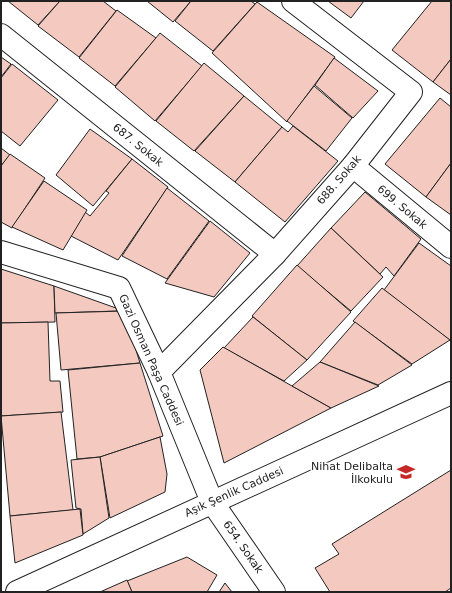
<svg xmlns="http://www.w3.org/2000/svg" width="452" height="593" viewBox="0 0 452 593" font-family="'DejaVu Sans',sans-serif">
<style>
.building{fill:#f3c9c0;stroke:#222}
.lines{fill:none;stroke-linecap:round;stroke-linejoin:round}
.street-casing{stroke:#222;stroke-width:24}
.secondary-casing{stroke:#222;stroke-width:24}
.street{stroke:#fff;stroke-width:22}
.secondary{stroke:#fff;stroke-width:22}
.labels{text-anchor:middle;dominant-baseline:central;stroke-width:3;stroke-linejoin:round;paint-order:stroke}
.street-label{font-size:11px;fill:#222;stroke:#fff}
.poi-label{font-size:11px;fill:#222;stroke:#fff;text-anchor:end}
</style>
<rect width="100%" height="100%" fill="#fff"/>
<g class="building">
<path d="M8,1H60L38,25Z"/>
<path d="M60,1H103L116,11L79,57L38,26Z"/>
<path d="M147,1H191L173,22Z"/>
<path d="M191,1H251L255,4L213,51L175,21Z"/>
<path d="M328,1H364L351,18Z"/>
<path d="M432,1H451V59L433,82L392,50Z"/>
<path d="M257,2L335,57L287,122L212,53Z"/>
<path d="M117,10L156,38L115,86L79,58Z"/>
<path d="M160,33L202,66L155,121L115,87Z"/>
<path d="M1,57L11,64L1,77Z"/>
<path d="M334,58L378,91L353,118L315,85Z"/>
<path d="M451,59V95L433,82Z"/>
<path d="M204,63L244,96L194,151L156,121Z"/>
<path d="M12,64L58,100L20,146L1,131V78Z"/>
<path d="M314,86L352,118L326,151L287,121Z"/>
<path d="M244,96L282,127L235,182L195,151Z"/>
<path d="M440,98L451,107V163L426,197L385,164Z"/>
<path d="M293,126L338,161L285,222L235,182L282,127L288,132Z"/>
<path d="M90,129L132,159L93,206L56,175Z"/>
<path d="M1,148L10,155L1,166Z"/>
<path d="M10,154L45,178L12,228L1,222V166Z"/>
<path d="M132,159L168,187L118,260L71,236L85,212L90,216L109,193L106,191Z"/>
<path d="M451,163V215L426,197Z"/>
<path d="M44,181L87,210L63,250L12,227Z"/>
<path d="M167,188L209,221L167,279L122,256Z"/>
<path d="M365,192L421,239L394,276L386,267L380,274L331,228Z"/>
<path d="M210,221L250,253L214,297L165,283Z"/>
<path d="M331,228L383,277L351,311L297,266Z"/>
<path d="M419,243L451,266V341L384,290Z"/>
<path d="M297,265L351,312L307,360L252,316Z"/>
<path d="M1,269L54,286L55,322L1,323Z"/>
<path d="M54,286L116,308L117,311L55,313Z"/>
<path d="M382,288L450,340L412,364L353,321Z"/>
<path d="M124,311L140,363L61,370L56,313Z"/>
<path d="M253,317L307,360L284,381L224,348Z"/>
<path d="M48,322L50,381H60L63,412L1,416V323Z"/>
<path d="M355,322L412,365L378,385L320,362Z"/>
<path d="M223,347L331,408L224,463L200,370Z"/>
<path d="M320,362L379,386L331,408L292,386Z"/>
<path d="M140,363L163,436L100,457L77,459L68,370Z"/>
<path d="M61,412L73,510L10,516L1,416Z"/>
<path d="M160,437L167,474L165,492L110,518L100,457Z"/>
<path d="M100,457L109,518L83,534L81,509L76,508L71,460Z"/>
<path d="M451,470V588L445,592H330L315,568L339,554L332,544Z"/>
<path d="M80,509L83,535L15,563L10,516Z"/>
<path d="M187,557L217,575L207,592H132L127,581Z"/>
<path d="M127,580L132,592H100Z"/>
<path d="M225,583L232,592H219Z"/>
</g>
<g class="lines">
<g class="street-casing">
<g id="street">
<path d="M1,35L275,254"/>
<path d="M353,166L451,247"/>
<path d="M159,372L275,254L353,166L411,92L293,1"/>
<path d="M212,502L274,592"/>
</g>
</g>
<g class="secondary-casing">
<g id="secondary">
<path d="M1,252L119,288L159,372L212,502"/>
<path d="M17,592L451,393"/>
</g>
</g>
<use href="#street" class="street"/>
<use href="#secondary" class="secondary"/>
</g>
<defs>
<g id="school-bare" transform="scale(1.38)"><path d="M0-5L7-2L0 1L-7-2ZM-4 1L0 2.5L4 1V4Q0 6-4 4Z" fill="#c62828" stroke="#fff" stroke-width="2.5" paint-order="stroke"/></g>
</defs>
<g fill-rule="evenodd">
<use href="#school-bare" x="406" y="472"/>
</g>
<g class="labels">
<g class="street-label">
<text transform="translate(138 145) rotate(39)">687. Sokak</text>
<text transform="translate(339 180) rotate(-49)">688. Sokak</text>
<text transform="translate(402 207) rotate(40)">699. Sokak</text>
<text transform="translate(151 360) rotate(66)">Gazi Osman Paşa Caddesi</text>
<text transform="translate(234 492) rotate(-24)">Aşık Şenlik Caddesi</text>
<text transform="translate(243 547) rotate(55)">654. Sokak</text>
</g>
<g class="poi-label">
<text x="393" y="466">Nihat Delibalta<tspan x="393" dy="13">İlkokulu</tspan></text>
</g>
</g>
<rect width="452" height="593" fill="none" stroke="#222222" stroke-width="4"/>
</svg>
